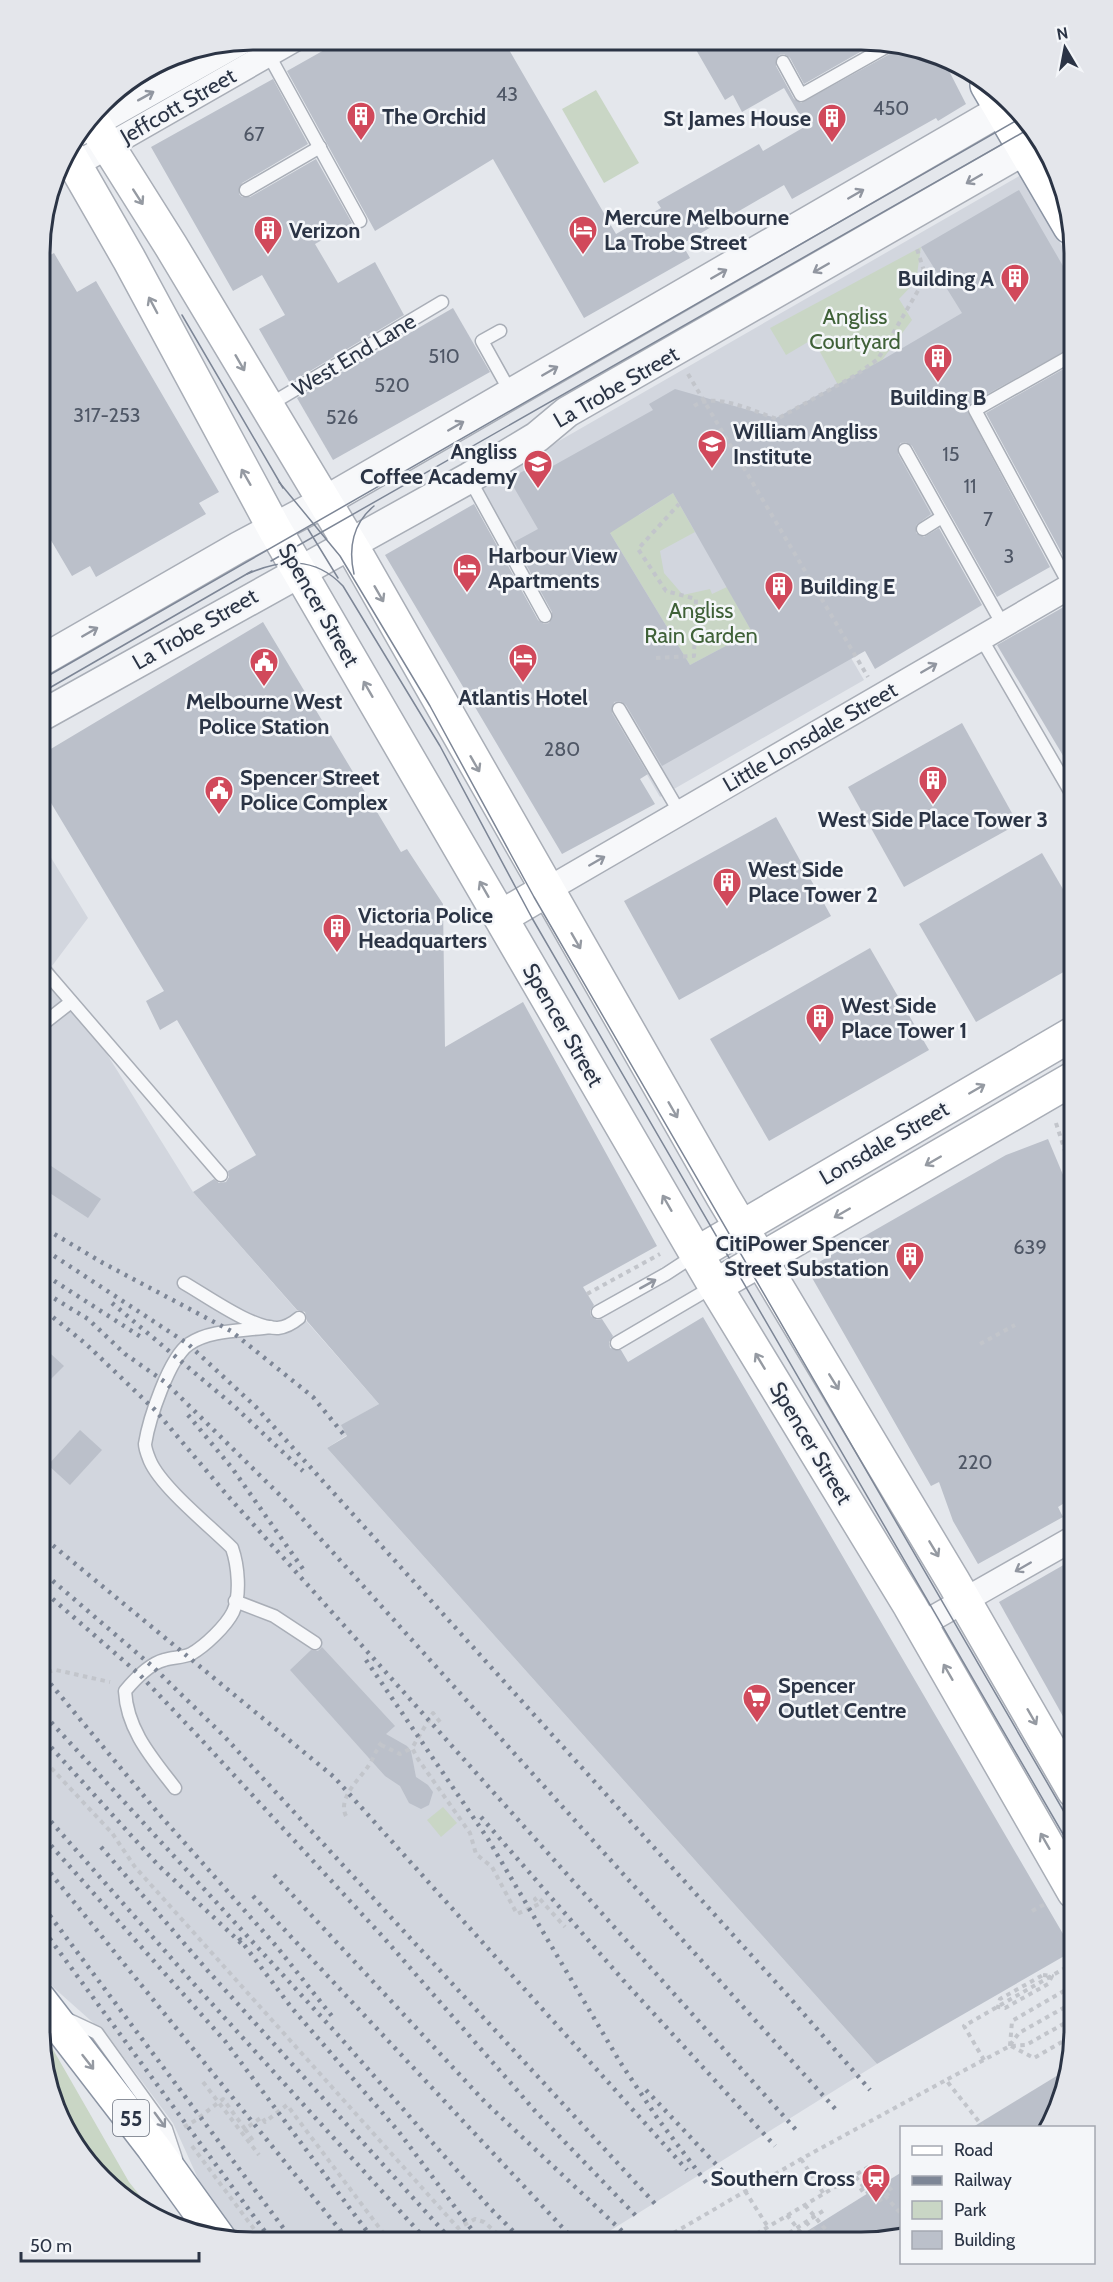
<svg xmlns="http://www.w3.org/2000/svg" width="1113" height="2282" viewBox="0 0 1113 2282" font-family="Cabin,sans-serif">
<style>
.built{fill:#d2d6de}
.green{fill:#c9d6c5}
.building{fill:#bbc0ca;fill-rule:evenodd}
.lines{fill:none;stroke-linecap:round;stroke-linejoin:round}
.service-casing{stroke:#a9aeb7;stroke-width:15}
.minor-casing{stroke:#a9aeb7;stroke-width:27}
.tertiary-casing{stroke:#a9aeb7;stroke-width:33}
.secondary-casing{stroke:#a9aeb7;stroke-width:36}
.trunk-casing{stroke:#8b94a3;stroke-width:36}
.path{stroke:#c2c5cb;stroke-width:4;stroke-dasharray:4.5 4.5;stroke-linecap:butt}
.service{stroke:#f7f8fa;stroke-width:12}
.minor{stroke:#f7f8fa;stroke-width:24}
.tertiary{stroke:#f7f8fa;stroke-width:30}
.secondary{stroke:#fff;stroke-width:33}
.trunk{stroke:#fff;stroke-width:33}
.tram{stroke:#7d8696;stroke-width:1.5}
.rail{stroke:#7d8696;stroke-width:4.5;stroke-dasharray:3 6;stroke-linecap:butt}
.path-bridge{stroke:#c2c5cb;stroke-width:4;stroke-dasharray:4.5 4.5;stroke-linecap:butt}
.oneway{stroke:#9196a0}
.oneway2{stroke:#959aa2}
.labels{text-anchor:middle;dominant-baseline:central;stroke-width:5;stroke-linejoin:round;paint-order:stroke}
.number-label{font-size:20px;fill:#4f5766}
.shield{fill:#f4f6f9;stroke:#676e7b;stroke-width:1.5}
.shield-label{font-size:21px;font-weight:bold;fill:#2b3445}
.street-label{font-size:22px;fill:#2b3445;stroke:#f4f6f9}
.poi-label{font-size:22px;font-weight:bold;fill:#2b3445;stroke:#f4f6f9;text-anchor:start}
.park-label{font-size:22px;fill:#3f6138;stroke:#f4f6f9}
.rim{fill:none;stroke:#2b3445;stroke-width:3}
</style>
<rect width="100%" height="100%" fill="#e4e7ec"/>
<g class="built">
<path d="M1021,175L1074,267V351L902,450L940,516L811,590L864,680L660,797L479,487Z"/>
<path d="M39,838L88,918L52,966L193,1192L379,1404L342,1425L347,1435L327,1448L877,2064L592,2242L241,2241L200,2183L173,2123L108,2036L53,1987L39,1968Z"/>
</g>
<g class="green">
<path d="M596,90L639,163L604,183L562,109Z"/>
<path d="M921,247L916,281L899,299L912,320L882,360L838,385L813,339L786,355L770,328Z"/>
<path d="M673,493L695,532L660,551L664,573L683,595L710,589L712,594L727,587L752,632L690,665L598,513L639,515Z"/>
<path d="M443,1807L457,1823L441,1837L427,1820Z"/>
<path d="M39,2025L129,2182L161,2222L112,2190L50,2098Z"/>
</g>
<g class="building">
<path d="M342,40L504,41L616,234L661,208L657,202L759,144L763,151L806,126L784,88L742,112L733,95L725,100L695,48L705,42L876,43L804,84L790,58L784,54L779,55L776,66L794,99L801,103L897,50L902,43L946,65L966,104L938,121L936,118L792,199L784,185L682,244L690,258L584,318L493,159L375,231L287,71Z"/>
<path d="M273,79L308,144L242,183L239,194L242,197H250L316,159L352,223L315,244L338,283L375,262L404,315L290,383L259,329L285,315L262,275L233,291L151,147Z"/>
<path d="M1019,190L1074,285V346L971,403L967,410L1050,567L997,597L912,446L906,442L900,443L898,454L931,514L916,525V533L924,537L939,528L982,605L875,669L865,651L662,766L626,705L620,701L614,702L612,713L648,774L640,779L655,804L562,854L385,555L474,504L538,620L544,624L549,623L552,612L514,542L538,529L509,479L547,458L551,467L653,410L649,404L675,389L776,418L882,360L962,313L921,247ZM673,493L752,632L690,665L610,533Z"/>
<path d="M54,253L77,292L96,281L219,492L199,503L206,514L96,577L90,566L72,576L39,520V261Z"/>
<path d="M453,308L490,372L333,460L297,398Z"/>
<path d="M1074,363V554L1065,559L986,413Z"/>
<path d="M1074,601V774L997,645Z"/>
<path d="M263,622L401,852L407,849L443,904L445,1047L523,1002L657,1246L583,1287L594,1305L590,1311L591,1316L597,1320L602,1319L613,1336L609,1342L610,1348L621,1350L628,1362L703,1317L1073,1951L877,2064L327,1448L347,1436L341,1425L379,1404L307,1321L305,1312L297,1310L193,1192L214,1179L219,1183L226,1182L229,1177L228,1171L256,1155L177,1020L160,1030L146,1001L164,991L39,783V756Z"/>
<path d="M962,723L1018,824L904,887L848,787Z"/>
<path d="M776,817L831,916L679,1000L624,901Z"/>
<path d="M1042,853L1074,908V966L976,1022L919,924Z"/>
<path d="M870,948L929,1050L769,1141L710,1039Z"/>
<path d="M1048,1139L1074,1201V1497L1058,1507L1063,1517L978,1564L953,1521L939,1482L931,1486L807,1269L1006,1155Z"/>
<path d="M39,1158L101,1199L88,1218L39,1186Z"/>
<path d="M39,1343L64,1366L51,1379L39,1368Z"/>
<path d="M80,1430L102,1450L70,1485L48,1465Z"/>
<path d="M1074,1559V1736L999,1602Z"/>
<path d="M322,1647L395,1726L386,1734L407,1746L411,1751L416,1777L428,1785L433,1792L429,1805L421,1809L409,1803L400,1786L385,1776L290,1670L311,1650L318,1651Z"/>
<path d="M1068,2069L1063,2099L1047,2127H973Z"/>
<path d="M902,2172V2236L861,2243H788Z"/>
</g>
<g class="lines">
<g class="service-casing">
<g id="service">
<path d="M260,39L360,221"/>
<path d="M783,62L801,95L893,43"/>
<path d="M246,190L320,147"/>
<path d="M500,331L482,341L511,393"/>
<path d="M269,405L442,302"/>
<path d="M905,450L1003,625"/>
<path d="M469,478L545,616"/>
<path d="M923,529L942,517"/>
<path d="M1070,586L975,410L1074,354"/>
<path d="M981,638L1074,798"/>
<path d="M619,709L680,813"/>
<path d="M39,964L221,1175"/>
<path d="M39,1027L71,1002"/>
<path d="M184,1283C207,1296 252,1329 278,1328C287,1327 293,1323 299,1318"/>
<path d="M598,1312L666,1274L695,1255"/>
<path d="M617,1343L714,1286"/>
<path d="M235,1601L274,1616L315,1643"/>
<path d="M175,1788C152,1758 127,1730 125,1691C135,1679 149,1664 164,1660C173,1657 182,1658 191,1654C205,1646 226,1626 233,1612C241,1595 238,1565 232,1548C210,1526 162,1488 150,1461C148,1456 145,1449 145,1444C149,1419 169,1358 189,1344C210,1329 245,1331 270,1327"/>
<path d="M67,2019L97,2033L166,2129L176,2159"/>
</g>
</g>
<g class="minor-casing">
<g id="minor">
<path d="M80,133L245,40"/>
<path d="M59,167L75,165L295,39"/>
<path d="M547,890L1074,584"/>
<path d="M921,1625L1074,1538"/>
</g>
</g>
<g class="tertiary-casing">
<g id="tertiary">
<path d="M39,662L239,547L324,502L1010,105"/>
<path d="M39,717L469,478L537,437L567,412L1036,143"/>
</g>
</g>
<g class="secondary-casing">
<g id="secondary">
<path d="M91,119L171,246L359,559L723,1197L953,1581L1074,1791"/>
<path d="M67,151L129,259L274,528L715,1286L910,1606L1074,1892"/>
<path d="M501,917L547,890"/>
<path d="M696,1254L1074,1033"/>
<path d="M715,1286L1074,1078"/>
</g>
</g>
<g class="trunk-casing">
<g id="trunk">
<path d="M987,85L1070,227"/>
<path d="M39,1999L153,2147L220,2240"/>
</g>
</g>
<g class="path">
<path d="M688,374L868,677"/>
<path d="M694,406C715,391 755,412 777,419L856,375L878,359L926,277L916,246"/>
<path d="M656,658L694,656L696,599L666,591L638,549L679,504"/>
<path d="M1056,1123L1074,1179"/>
<path d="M587,1294L660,1254"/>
<path d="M980,1344L1015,1325"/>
<path d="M39,1674L56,1670L110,1682"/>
<path d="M440,1722L433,1713L412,1748L418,1759L470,1833L476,1854L492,1867L517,1914L539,1904L535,1899L538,1897L565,1927"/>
<path d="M381,1745L400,1754L412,1748"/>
<path d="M39,1755L112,1833L135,1867L458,2228L475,2219L484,2222L507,2242"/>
<path d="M346,1816C337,1798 360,1779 369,1765C374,1758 374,1752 381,1745L378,1742"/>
<path d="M1032,1911L1047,1903"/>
<path d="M1043,1975L1052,1976L1048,1984L1005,2008L998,2007L1000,1999Z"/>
<path d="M1010,2045L1019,2033L1074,2002"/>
<path d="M1010,2046L1012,2021L1074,1985"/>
<path d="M1011,2046L1034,2058L1074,2035"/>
<path d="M984,2060L964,2026L1072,1964"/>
<path d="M203,2082L259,2155"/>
<path d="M184,2127L196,2120L223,2099L245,2129L262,2117L265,2122L287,2105L390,2242"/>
<path d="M984,2128L946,2080L1010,2046L1026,2045L1074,2018"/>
<path d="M1038,2128L1052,2119"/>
<path d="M245,2129L254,2142"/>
<path d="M192,2146L263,2241"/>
<path d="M801,2159L824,2194"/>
<path d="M873,2182L902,2215"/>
<path d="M745,2191L768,2227"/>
<path d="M860,2191L885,2174"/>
<path d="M805,2205L826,2230L810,2243"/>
<path d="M787,2215L809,2243"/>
<path d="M806,2222L824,2243"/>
<path d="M789,2233L823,2211"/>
<path d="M741,2243L872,2165L892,2191L876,2203L855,2176"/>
</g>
<use href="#service" class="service"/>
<use href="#minor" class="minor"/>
<use href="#tertiary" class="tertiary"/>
<use href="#secondary" class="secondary"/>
<use href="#trunk" class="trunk"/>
<g class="tram">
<path d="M182,315L283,488"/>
<path d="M279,482L340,556L430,706L534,897L1074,1829"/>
<path d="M308,529L338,578"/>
<path d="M271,561L1027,130"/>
<path d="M247,574C281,559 315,556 343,586L440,746L532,918L1074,1853"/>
<path d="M354,574C348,548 353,523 374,506"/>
<path d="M39,681L1019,119"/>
<path d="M39,694L252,571"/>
</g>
<g class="rail">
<path d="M39,1225L103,1263L231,1331L313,1397L345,1436"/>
<path d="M39,1246L188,1344L256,1407L790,1998L870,2090"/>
<path d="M39,1271L141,1337"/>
<path d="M39,1289L88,1319L125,1354L165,1382L291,1506L838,2112"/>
<path d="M112,1303L234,1406L303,1471"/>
<path d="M39,1306L86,1344L155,1410L227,1495L797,2131"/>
<path d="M188,1415L232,1468L303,1569"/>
<path d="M39,1534L334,1777L687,2170"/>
<path d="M39,1569L152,1666L223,1735L658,2207"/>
<path d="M39,1587L140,1675L197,1735L384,1938L536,2112L639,2219"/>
<path d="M366,1660L488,1839L620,2062L658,2119L708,2185"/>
<path d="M39,1670L159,1814L277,1947L335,2020"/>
<path d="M39,1709L338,2035L490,2208L524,2242"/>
<path d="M39,1734L158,1865L242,1944"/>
<path d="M39,1808L194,1984L428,2242"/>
<path d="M481,1817L623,1980L775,2146"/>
<path d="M39,1832L225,2041L375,2242"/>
<path d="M101,1847L208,1971L453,2242"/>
<path d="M39,1859L349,2241"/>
<path d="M274,1875L485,2102L623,2232"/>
<path d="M253,1896L576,2242"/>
<path d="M39,1901L293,2241"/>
<path d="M39,1924L272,2241"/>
<path d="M239,1938L291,2007L399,2132L481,2242"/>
<path d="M646,2090L726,2175"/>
</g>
<path class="path-bridge" d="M658,2242L801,2159L946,2080"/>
</g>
<defs><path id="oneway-shaft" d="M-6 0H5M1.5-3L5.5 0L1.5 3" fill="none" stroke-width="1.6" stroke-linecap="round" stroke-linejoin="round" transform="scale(1.5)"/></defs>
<g class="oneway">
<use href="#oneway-shaft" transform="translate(146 96) rotate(-29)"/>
<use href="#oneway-shaft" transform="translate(974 179) rotate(150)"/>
<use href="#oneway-shaft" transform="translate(856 194) rotate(-30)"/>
<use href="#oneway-shaft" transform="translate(821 268) rotate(150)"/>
<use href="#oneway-shaft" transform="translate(719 274) rotate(-30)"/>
<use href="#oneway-shaft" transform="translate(550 371) rotate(-30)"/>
<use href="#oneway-shaft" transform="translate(456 426) rotate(-30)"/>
<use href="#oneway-shaft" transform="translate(90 632) rotate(-30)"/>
<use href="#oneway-shaft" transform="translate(929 668) rotate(-30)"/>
<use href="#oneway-shaft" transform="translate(597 861) rotate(-30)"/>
<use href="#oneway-shaft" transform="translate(648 1284) rotate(-29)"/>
<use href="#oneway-shaft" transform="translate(1023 1567) rotate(150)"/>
<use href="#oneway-shaft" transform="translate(160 2120) rotate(54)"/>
</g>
<g class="oneway2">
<use href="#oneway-shaft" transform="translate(138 197) rotate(57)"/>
<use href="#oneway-shaft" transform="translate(153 305) rotate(-118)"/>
<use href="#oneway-shaft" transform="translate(240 363) rotate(60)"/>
<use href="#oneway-shaft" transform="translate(246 477) rotate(-120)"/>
<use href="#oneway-shaft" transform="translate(379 594) rotate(60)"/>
<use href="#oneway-shaft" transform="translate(368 689) rotate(-120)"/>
<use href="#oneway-shaft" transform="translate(475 764) rotate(60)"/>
<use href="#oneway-shaft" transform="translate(484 889) rotate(-120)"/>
<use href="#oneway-shaft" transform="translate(576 941) rotate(60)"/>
<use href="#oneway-shaft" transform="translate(977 1089) rotate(-30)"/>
<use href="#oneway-shaft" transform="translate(673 1110) rotate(60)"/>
<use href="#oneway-shaft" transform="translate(933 1161) rotate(150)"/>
<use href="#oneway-shaft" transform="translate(667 1203) rotate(-120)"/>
<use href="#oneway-shaft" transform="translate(842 1213) rotate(150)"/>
<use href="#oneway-shaft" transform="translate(760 1361) rotate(-121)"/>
<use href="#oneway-shaft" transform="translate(834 1382) rotate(58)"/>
<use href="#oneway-shaft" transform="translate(934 1549) rotate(59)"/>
<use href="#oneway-shaft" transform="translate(948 1672) rotate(-120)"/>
<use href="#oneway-shaft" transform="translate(1032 1717) rotate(60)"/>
<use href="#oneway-shaft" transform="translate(1045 1841) rotate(-120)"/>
<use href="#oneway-shaft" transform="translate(88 2062) rotate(52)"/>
</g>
<defs>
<g id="building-pin" transform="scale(1.5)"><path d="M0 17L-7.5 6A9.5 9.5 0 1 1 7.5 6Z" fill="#d1495b" stroke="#f4f6f9"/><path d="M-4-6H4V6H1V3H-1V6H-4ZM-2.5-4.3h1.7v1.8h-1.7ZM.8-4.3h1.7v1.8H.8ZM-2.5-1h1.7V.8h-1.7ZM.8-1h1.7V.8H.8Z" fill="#fff"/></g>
<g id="hotel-pin" transform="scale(1.5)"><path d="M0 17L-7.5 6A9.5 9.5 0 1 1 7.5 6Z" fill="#d1495b" stroke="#f4f6f9"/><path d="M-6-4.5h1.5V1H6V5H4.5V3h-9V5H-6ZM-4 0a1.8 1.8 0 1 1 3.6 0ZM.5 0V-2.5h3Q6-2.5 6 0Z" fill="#fff"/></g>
<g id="university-pin" transform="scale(1.5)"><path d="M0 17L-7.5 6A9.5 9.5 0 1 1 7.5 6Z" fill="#d1495b" stroke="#f4f6f9"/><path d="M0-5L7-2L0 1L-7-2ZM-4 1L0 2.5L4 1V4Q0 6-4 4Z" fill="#fff"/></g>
<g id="civic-pin" transform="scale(1.5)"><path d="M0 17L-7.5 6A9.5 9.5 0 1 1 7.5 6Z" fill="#d1495b" stroke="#f4f6f9"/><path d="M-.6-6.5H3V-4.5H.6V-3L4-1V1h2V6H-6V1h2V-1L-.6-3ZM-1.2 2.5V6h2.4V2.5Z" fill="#fff"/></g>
<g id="supermarket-pin" transform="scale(1.5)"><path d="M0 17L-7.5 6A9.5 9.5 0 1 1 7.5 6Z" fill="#d1495b" stroke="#f4f6f9"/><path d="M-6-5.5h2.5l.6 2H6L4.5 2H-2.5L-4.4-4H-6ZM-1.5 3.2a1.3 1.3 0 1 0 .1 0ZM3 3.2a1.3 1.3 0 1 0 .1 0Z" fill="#fff"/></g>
<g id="station-pin" transform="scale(1.5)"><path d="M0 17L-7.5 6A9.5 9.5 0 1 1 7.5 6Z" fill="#d1495b" stroke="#f4f6f9"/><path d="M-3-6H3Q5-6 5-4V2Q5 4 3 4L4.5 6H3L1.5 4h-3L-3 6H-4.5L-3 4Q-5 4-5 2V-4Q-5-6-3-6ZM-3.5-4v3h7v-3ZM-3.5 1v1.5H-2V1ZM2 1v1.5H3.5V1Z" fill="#fff"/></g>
</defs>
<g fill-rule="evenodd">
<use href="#building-pin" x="361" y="116"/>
<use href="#building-pin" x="832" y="118"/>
<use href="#building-pin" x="268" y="230"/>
<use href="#hotel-pin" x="583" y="230"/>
<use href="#building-pin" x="1015" y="278"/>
<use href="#building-pin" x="938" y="358"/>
<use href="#university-pin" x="712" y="444"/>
<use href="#university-pin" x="538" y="464"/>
<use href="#hotel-pin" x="467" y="568"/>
<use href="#building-pin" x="779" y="586"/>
<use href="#hotel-pin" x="523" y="658"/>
<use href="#civic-pin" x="264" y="662"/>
<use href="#building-pin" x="933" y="780"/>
<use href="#civic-pin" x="219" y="790"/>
<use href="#building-pin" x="727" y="882"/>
<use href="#building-pin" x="337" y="928"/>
<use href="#building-pin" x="820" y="1018"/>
<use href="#building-pin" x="910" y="1256"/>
<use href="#supermarket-pin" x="757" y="1698"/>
<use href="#station-pin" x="876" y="2178"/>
</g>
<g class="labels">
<g class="number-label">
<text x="507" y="94">43</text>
<text x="891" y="108">450</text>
<text x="254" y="134">67</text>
<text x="444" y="356">510</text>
<text x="392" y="385">520</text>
<text x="107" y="415">317-253</text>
<text x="342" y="417">526</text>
<text x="951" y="454">15</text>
<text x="970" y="486">11</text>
<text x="988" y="519">7</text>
<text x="1009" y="556">3</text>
<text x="562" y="749">280</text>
<text x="1030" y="1247">639</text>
<text x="975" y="1462">220</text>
</g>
<rect class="shield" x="113" y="2100" width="36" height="36" rx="4.5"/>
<g class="shield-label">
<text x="131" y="2118">55</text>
</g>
<g class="street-label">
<text transform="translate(178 106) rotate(-30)">Jeffcott Street</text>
<text transform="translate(354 355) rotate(-31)">West End Lane</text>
<text transform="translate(616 387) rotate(-30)">La Trobe Street</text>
<text transform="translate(319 605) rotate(60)">Spencer Street</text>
<text transform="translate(195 629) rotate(-30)">La Trobe Street</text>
<text transform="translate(810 737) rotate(-30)">Little Lonsdale Street</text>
<text transform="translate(563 1025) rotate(60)">Spencer Street</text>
<text transform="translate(884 1143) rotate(-30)">Lonsdale Street</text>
<text transform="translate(811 1443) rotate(59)">Spencer Street</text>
</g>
<g class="poi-label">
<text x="382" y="116">The Orchid</text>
<text x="811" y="118" text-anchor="end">St James House</text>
<text x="604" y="217">Mercure Melbourne<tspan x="604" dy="25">La Trobe Street</tspan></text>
<text x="289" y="230">Verizon</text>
<text x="994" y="278" text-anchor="end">Building A</text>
<text x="938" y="397" text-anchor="middle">Building B</text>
<text x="733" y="431">William Angliss<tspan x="733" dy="25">Institute</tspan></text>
<text x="517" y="451" text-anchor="end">Angliss<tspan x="517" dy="25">Coffee Academy</tspan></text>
<text x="488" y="555">Harbour View<tspan x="488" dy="25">Apartments</tspan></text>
<text x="800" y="586">Building E</text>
<text x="523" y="697" text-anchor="middle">Atlantis Hotel</text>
<text x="264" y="701" text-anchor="middle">Melbourne West<tspan x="264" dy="25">Police Station</tspan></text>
<text x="240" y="777">Spencer Street<tspan x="240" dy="25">Police Complex</tspan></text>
<text x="933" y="819" text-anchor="middle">West Side Place Tower 3</text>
<text x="748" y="869">West Side<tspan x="748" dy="25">Place Tower 2</tspan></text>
<text x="358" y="915">Victoria Police<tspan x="358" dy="25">Headquarters</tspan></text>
<text x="841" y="1005">West Side<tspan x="841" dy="25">Place Tower 1</tspan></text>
<text x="889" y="1243" text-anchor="end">CitiPower Spencer<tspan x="889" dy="25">Street Substation</tspan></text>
<text x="778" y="1685">Spencer<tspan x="778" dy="25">Outlet Centre</tspan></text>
<text x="855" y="2178" text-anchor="end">Southern Cross</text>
</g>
<g class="park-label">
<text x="855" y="316">Angliss<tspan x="855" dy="25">Courtyard</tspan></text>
<text x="701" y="610">Angliss<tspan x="701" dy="25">Rain Garden</tspan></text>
</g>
</g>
<path d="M0 0H1113V2282H0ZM253 50H861A203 203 0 0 1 1064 253V2029A203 203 0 0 1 861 2232H253A203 203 0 0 1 50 2029V253A203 203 0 0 1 253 50Z" fill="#e4e6eb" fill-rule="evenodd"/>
<path class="rim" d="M253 50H861A203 203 0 0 1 1064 253V2029A203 203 0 0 1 861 2232H253A203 203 0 0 1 50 2029V253A203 203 0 0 1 253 50Z"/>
<rect x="900" y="2126" width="195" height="138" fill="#f4f6f9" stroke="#a4a8b1" stroke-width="1.5"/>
<rect x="912" y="2146" width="30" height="9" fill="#ffffff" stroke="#a4a8b1" stroke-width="1.5"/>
<text x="954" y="2156" font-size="18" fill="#2b3445">Road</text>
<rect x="912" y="2176" width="30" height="9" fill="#7d8696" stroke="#a4a8b1" stroke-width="1.5"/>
<text x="954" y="2186" font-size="18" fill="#2b3445">Railway</text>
<rect x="912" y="2201" width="30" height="18" fill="#c9d6c5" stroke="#a4a8b1" stroke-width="1.5"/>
<text x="954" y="2216" font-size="18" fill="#2b3445">Park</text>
<rect x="912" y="2231" width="30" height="18" fill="#bbc0ca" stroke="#a4a8b1" stroke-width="1.5"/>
<text x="954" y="2246" font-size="18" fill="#2b3445">Building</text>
<g transform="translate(1065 48) rotate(350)" stroke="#f4f6f9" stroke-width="4.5" paint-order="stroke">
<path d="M0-4.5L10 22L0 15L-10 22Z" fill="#2b3445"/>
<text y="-9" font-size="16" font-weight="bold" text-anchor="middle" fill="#2b3445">N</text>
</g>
<path d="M21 2252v9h178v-9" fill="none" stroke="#2b3445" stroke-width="3"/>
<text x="30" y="2252" font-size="18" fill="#2b3445" stroke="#f4f6f9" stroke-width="4.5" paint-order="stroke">50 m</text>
</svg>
